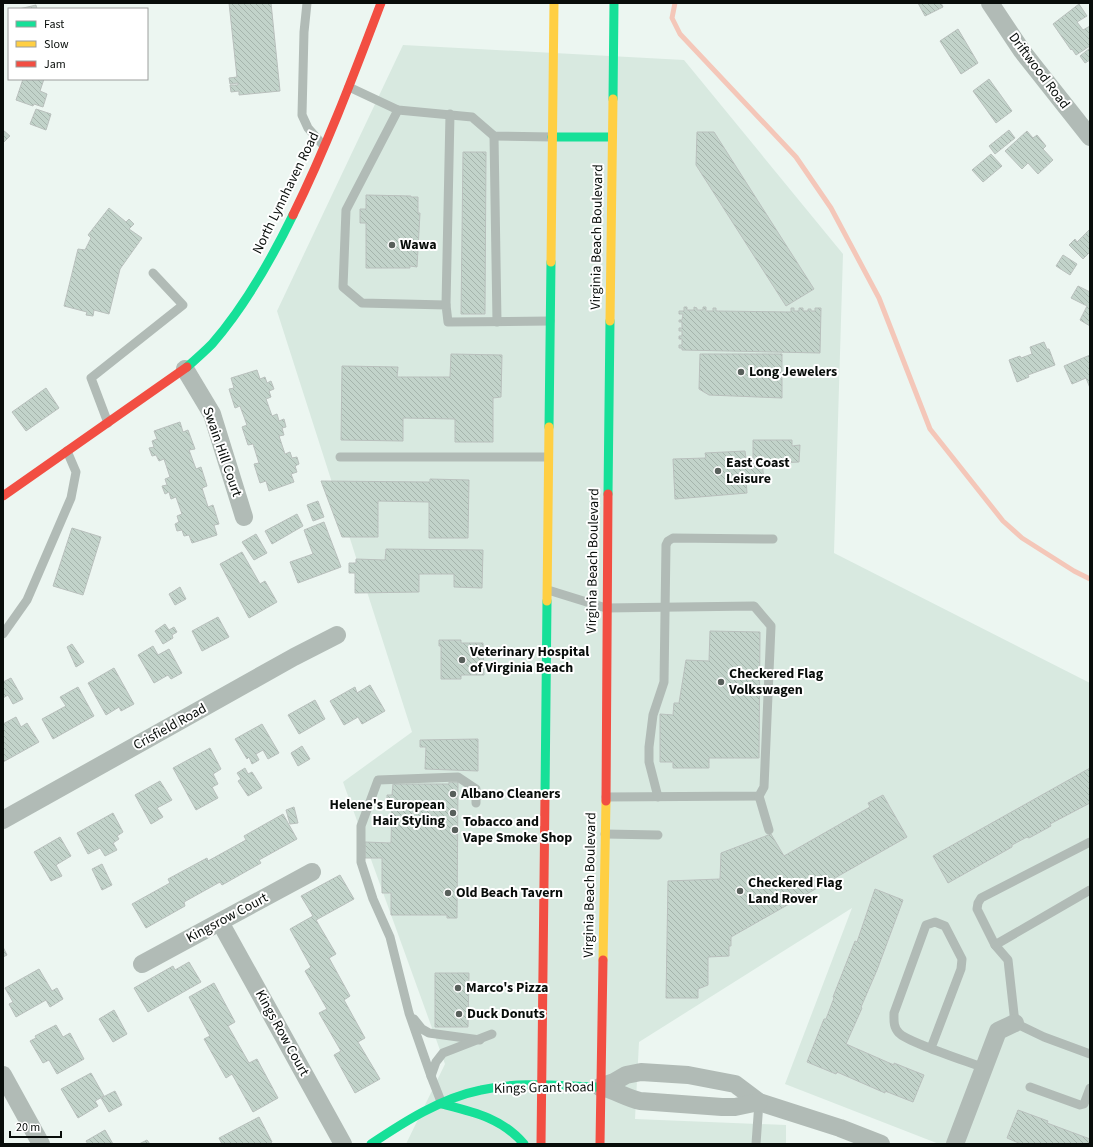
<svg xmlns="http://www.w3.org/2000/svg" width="1093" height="1147" viewBox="0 0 1093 1147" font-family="'Source Sans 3',sans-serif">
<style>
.built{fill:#d8e9e0}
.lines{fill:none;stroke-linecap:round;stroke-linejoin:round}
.stream{stroke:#f4c7b9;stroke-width:5}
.building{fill:url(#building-back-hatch);stroke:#b9c0bd}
.lane{stroke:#b1bbb6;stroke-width:9}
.street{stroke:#b1bbb6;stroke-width:18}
.fast{stroke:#16e098;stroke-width:9}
.slow{stroke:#ffcf43;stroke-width:9}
.jam{stroke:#f24e42;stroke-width:9}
.poi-dot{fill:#585f5b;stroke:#fff;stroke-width:1.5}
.labels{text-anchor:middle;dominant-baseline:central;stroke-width:4;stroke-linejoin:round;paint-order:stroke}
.street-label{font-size:14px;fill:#080d0a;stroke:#fff}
.poi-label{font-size:14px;font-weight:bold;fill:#080d0a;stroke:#fff;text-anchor:start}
</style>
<defs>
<pattern id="building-back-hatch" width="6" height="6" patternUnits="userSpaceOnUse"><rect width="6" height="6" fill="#c2d3ca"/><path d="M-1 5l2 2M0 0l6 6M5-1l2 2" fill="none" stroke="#a5b4ac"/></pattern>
</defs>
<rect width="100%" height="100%" fill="#ecf6f1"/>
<path class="built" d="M403,45L684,60L843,254L834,553L1090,683V1144H939L785,1084L852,908L639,1042L635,1119L786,1125V1144H406L445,1064L343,782L412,732L277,311Z"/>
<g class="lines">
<path class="stream" d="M675,3L672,18L680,34L796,157L831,208L879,298L930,429L1003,521L1022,538L1074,571L1090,579"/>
</g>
<g class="building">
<path d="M229,3H271L280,91L239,95V91L231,92L230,85H238V83L230,84L229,78L237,77Z"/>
<path d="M918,3H941L943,7L925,16Z"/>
<path d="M1079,4L1087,16L1077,22L1083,30L1090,26V46L1076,55L1072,49L1071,50L1053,24Z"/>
<path d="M36,5L37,9H19Z"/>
<path d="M958,29L978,63L961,74L940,41Z"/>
<path d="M1090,48V60L1085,63L1080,56Z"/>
<path d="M23,79H44L40,91L47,94L43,107L34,104L33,106L16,100Z"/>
<path d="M989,79L1012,111L996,123L973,91Z"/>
<path d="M36,109L51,114L46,130L30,124Z"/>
<path d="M3,130L10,136L3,143Z"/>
<path d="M1009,130L1015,138L995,154L989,146Z"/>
<path d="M1027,131L1033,138L1037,135L1046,146L1043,149L1053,160L1038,174L1028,163L1022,169L1005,151Z"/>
<path d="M697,132H714L814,289L786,306L696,165Z"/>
<path d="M463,152H486L485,314H461Z"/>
<path d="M991,154L1002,166L983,182L972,170Z"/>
<path d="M366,195L411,196V197H418V213H420L417,267L410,266V268H366V223H360V209H366Z"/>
<path d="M109,208L126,222L129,219L134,224L129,229L142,238L120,269L109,314L94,310L93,316L86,315L87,312L64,306L78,249L85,250L91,238L88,235Z"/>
<path d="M1089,230L1090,231V252L1083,259L1069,245L1075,239L1077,242Z"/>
<path d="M1063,255L1077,264L1070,275L1056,266Z"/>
<path d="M1078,286L1090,292V326L1080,320L1087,306L1071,298Z"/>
<path d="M684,307H687V310H694V307L697,308V310H703V307H706V311H713V308H716V311L791,312V308H794V311H799V308H803V311H808V309H811V311H815V308H821L820,353L682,350V348H679V345H682V339H679V336H682V331H679V328H682V322H679V320H682L683,314H679V311H684Z"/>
<path d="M1044,342L1047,349H1049L1055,365L1028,375L1029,377L1017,382L1009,360L1020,356L1021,358L1032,354L1030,347Z"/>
<path d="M451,354L502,355L501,397L493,398V442H455V419L403,418V441L341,440L342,366L398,367L397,377H450Z"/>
<path d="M700,354H782V398L709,395L699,389Z"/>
<path d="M1090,355V388L1086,378L1072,384L1064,366Z"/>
<path d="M257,370L260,379L265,377L267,383L271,381L274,389L269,391L271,397L266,399L272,416L277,414L279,421L284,419L286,427L282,428L284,435L279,436L285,454L290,452L292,458L297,457L299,464L295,466L297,472L291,474L294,482L269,491L266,481L260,483L254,464L259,463L253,444L248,445L242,427L247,425L240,406L235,408L229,389L234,388L231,378Z"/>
<path d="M46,388L59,408L26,431L12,412Z"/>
<path d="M180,422L183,432L188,430L195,449L189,450L196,469L201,467L207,486L202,488L208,507L213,505L219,524L214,525L217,535L192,543L189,535L184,536L182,530L177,531L175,524L179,522L177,516L182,514L176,497L171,499L169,492L165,494L162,486L167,485L165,479L170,477L164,459L159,461L156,455L152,456L149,448L154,447L152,441L157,439L154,431Z"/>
<path d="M753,440H792V446L800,445L799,462L762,464L764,478L746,480L747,493L675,499L673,459L706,458L705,453L745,451L746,459L753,460Z"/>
<path d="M430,479L469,480L468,538H429V502L378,501V537H342L321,481L430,482Z"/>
<path d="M318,501L324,517L313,521L307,505Z"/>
<path d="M297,514L303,526L272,544L265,531Z"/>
<path d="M324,522L341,567L298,583L290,562L313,554L304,530Z"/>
<path d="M72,528L101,537L83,595L53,586Z"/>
<path d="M256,534L267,553L254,560L242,542Z"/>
<path d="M386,549L483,550L482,588L454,587V574H419V592L355,593V573H349V563H356V559L385,560Z"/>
<path d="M242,552L260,584L265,581L277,602L249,618L220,564Z"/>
<path d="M180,587L186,599L175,605L169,594Z"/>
<path d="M218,617L229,637L202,651L192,631Z"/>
<path d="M165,624L169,630L174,627L177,632L172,635L173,638L163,644L155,631Z"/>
<path d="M710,631L760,632L759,758H709V768H673V762H660V714L673,715L674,703H679L686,660L709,661Z"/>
<path d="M439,640H461V643H483L484,675H461V679H441V646H439Z"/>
<path d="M72,644L84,662L76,667L67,647Z"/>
<path d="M153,646L158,655L169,649L182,673L171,679L168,675L154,683L138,655Z"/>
<path d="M114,668L134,704L121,711L119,707L106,715L88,683Z"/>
<path d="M11,678L23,699L13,704L8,695L3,698V682Z"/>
<path d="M370,685L385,711L362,724L358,717L344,725L330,701L355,687L357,693Z"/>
<path d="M78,687L94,716L53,739L42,719L66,706L60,697Z"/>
<path d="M315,700L325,719L299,734L288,715Z"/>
<path d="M16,717L21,727L27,723L39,742L3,762V724Z"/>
<path d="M262,724L279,753L268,759L263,750L256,754L259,760L252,764L249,757L247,759L235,739Z"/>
<path d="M478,739V771L425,769L426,747H420V740Z"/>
<path d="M302,746L310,759L298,766L291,753Z"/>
<path d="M210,748L221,769L213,774L218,784L212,787L218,798L196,810L173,768Z"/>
<path d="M245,768L248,774L252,772L262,788L248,796L238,781L241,779L237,773Z"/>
<path d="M1090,768V803L1050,824L1051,826L1029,838L1027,837L1012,845V847L948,883L933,856Z"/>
<path d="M160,781L172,800L157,808L163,817L151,824L135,795Z"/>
<path d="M449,782H458L457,918H447V915H391V893H382V858H365V842L391,843L392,803H387V795H392L393,784H449Z"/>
<path d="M883,795L907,837L731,937V946H729V956L708,957V985L698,989V998H666L668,881L720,879L721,853L771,834L784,856L870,807L868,803Z"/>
<path d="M294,807L298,823L290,824L286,810Z"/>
<path d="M113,813L123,832L117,836L119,839L113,843L117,850L105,856L100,848L88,854L77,833Z"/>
<path d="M283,814L297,839L259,860L261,863L222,885L220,882L184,902L185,906L146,928L132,904L170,883L168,879L207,858L208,861L246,840L244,836Z"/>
<path d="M60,837L71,856L56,865L62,876L51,881L34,852Z"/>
<path d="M102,864L112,885L102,890L92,869Z"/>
<path d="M340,875L354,899L316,920L336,954L329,958L350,996L344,1000L365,1038L358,1042L380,1079L355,1093L334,1055L341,1051L319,1013L327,1009L305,971L311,967L290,929L313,916L301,896Z"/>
<path d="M875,889L903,900L877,970L861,1007L862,1008L846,1044L894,1065V1063L924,1075L913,1102L885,1091V1093L837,1072L836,1074L807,1062L824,1019H826L834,998L833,997L855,941L857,942Z"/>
<path d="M3,947L7,955L3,957Z"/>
<path d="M189,962L201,982L148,1012L134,988L173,966L175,970Z"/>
<path d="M39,969L52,991L57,988L63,999L50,1007L46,1000L16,1017L9,1004L13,1002L5,988Z"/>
<path d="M435,973H469L468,1027H435Z"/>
<path d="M214,983L235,1022L228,1026L249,1063L257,1059L278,1098L253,1112L232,1074L226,1078L204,1039L210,1036L189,997Z"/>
<path d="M114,1010L127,1034L113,1042L99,1019Z"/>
<path d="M56,1025L63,1037L70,1033L84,1059L57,1074L49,1060L43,1063L30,1041L36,1038L35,1036Z"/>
<path d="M91,1073L104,1096L95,1101L98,1106L78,1118L61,1089Z"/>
<path d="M115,1091L122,1105L109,1112L101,1098Z"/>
<path d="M1018,1110L1048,1121L1047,1123L1090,1139V1144H1021L1007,1138Z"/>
<path d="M259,1117L272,1142L269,1144H222L219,1138Z"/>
<path d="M105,1130L113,1144H88L86,1141Z"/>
<path d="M147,1140L150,1144H139Z"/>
</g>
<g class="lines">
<g class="lane">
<path d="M307,3L304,32L302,115L308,128L323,145"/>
<path d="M349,87L398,110L472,117L494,136L552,137"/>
<path d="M398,110L346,210L343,287L362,303L446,305L448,322L550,321"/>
<path d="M494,136L497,322"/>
<path d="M446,305L450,114"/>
<path d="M108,423L91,378L183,305L153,273"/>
<path d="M340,457H548"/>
<path d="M548,590L606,608L754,606L771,626L764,787L759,796L606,797"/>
<path d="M3,634L27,600L71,498L76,472L67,451"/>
<path d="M759,796L769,830"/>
<path d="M658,797L649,762V747L653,715L664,682L666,545L668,541L673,538L773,539"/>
<path d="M605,834L658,835"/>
<path d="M1090,842L981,898L978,903L977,909L995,945L1008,960L1015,1023L1044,1037L1090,1054"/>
<path d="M995,945L1090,890"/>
<path d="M414,1019L422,1029L429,1033L480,1040"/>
<path d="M931,1048L961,969L962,959L945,926L935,922L926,925L894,1013C894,1020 893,1027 899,1033C907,1042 969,1062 984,1068"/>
<path d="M431,1076L436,1062L443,1053L492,1034"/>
<path d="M1030,1087L1080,1105L1084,1104L1090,1088"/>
<path d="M442,1104L431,1076L409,1013L390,937L373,899L361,862V826L378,780L458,777L476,789V803"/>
<path d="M756,1144L759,1102"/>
</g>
<g class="street">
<path d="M990,3L1022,51L1090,137"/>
<path d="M185,369L212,414L244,517"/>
<path d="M3,820L294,657L337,635"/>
<path d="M220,922L343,1144"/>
<path d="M142,964L312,872"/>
<path d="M3,1075L41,1144"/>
<path d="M600,1087L614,1082L626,1075L641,1072L688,1075L735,1084L759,1102L840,1128L881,1144"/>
<path d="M600,1087C615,1090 626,1098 640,1101L722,1107H735L759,1102"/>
<path d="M955,1144L998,1031L1015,1023"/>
</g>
<g class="fast">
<path d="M613,99L614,3"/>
<path d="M552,137H612"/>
<path d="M187,367C195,360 204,352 212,344C245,306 271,260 293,215"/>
<path d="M549,427L551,262"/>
<path d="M608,494L610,321"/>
<path d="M545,795L547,601"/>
<path d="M442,1104C474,1112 502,1118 524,1144"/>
<path d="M371,1144C404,1122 441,1098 481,1090C520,1081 560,1086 600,1087"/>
</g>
<g class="slow">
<path d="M551,262L554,3"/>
<path d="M610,321L613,99"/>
<path d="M547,601L549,427"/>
<path d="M603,960L606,801"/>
</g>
<g class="jam">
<path d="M293,215C327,146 354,74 381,3"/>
<path d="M3,496L187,367"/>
<path d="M606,801L608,494"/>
<path d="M541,1144L545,795"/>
<path d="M600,1144L603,960"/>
</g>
</g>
<g class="poi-dot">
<circle cx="392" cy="245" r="4"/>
<circle cx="741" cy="372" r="4"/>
<circle cx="718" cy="471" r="4"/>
<circle cx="462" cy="660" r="4"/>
<circle cx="721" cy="682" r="4"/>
<circle cx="453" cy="794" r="4"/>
<circle cx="453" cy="813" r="4"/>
<circle cx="455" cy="830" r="4"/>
<circle cx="740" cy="891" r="4"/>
<circle cx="448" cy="893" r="4"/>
<circle cx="458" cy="988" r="4"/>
<circle cx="459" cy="1014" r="4"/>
</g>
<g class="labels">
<g class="street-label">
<text transform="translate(1039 71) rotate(53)">Driftwood Road</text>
<text transform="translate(286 193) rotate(-64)">North Lynnhaven Road</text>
<text transform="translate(597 237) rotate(-89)">Virginia Beach Boulevard</text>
<text transform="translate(222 452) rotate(71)">Swain Hill Court</text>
<text transform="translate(593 561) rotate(-89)">Virginia Beach Boulevard</text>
<text transform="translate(170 727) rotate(-29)">Crisfield Road</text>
<text transform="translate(590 885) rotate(-89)">Virginia Beach Boulevard</text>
<text transform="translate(227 918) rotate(-28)">Kingsrow Court</text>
<text transform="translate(282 1033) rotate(61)">Kings Row Court</text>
<text transform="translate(544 1088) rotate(-1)">Kings Grant Road</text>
</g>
<g class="poi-label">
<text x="400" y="245">Wawa</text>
<text x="749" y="372">Long Jewelers</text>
<text x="726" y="463">East Coast<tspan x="726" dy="16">Leisure</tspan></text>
<text x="470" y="652">Veterinary Hospital<tspan x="470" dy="16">of Virginia Beach</tspan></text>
<text x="729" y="674">Checkered Flag<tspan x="729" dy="16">Volkswagen</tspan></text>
<text x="461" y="794">Albano Cleaners</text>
<text x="445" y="805" text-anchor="end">Helene's European<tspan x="445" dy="16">Hair Styling</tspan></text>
<text x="463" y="822">Tobacco and<tspan x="463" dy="16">Vape Smoke Shop</tspan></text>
<text x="748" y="883">Checkered Flag<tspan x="748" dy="16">Land Rover</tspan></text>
<text x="456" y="893">Old Beach Tavern</text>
<text x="466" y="988">Marco's Pizza</text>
<text x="467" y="1014">Duck Donuts</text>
</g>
</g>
<rect width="1093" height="1147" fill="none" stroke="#080d0a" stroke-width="8"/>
<rect x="8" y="8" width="140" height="72" fill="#ffffff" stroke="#9c9e9d"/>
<rect x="16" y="21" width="20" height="6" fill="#16e098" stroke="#9c9e9d"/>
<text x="44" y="28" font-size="12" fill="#080d0a">Fast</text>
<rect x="16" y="41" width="20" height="6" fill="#ffcf43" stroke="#9c9e9d"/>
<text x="44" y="48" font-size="12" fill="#080d0a">Slow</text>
<rect x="16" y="61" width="20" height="6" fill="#f24e42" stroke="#9c9e9d"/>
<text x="44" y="68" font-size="12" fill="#080d0a">Jam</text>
<path d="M10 1131v6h51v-6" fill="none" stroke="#080d0a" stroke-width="2"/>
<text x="16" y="1131" font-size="12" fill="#080d0a" stroke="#ffffff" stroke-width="3" paint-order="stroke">20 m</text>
</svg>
